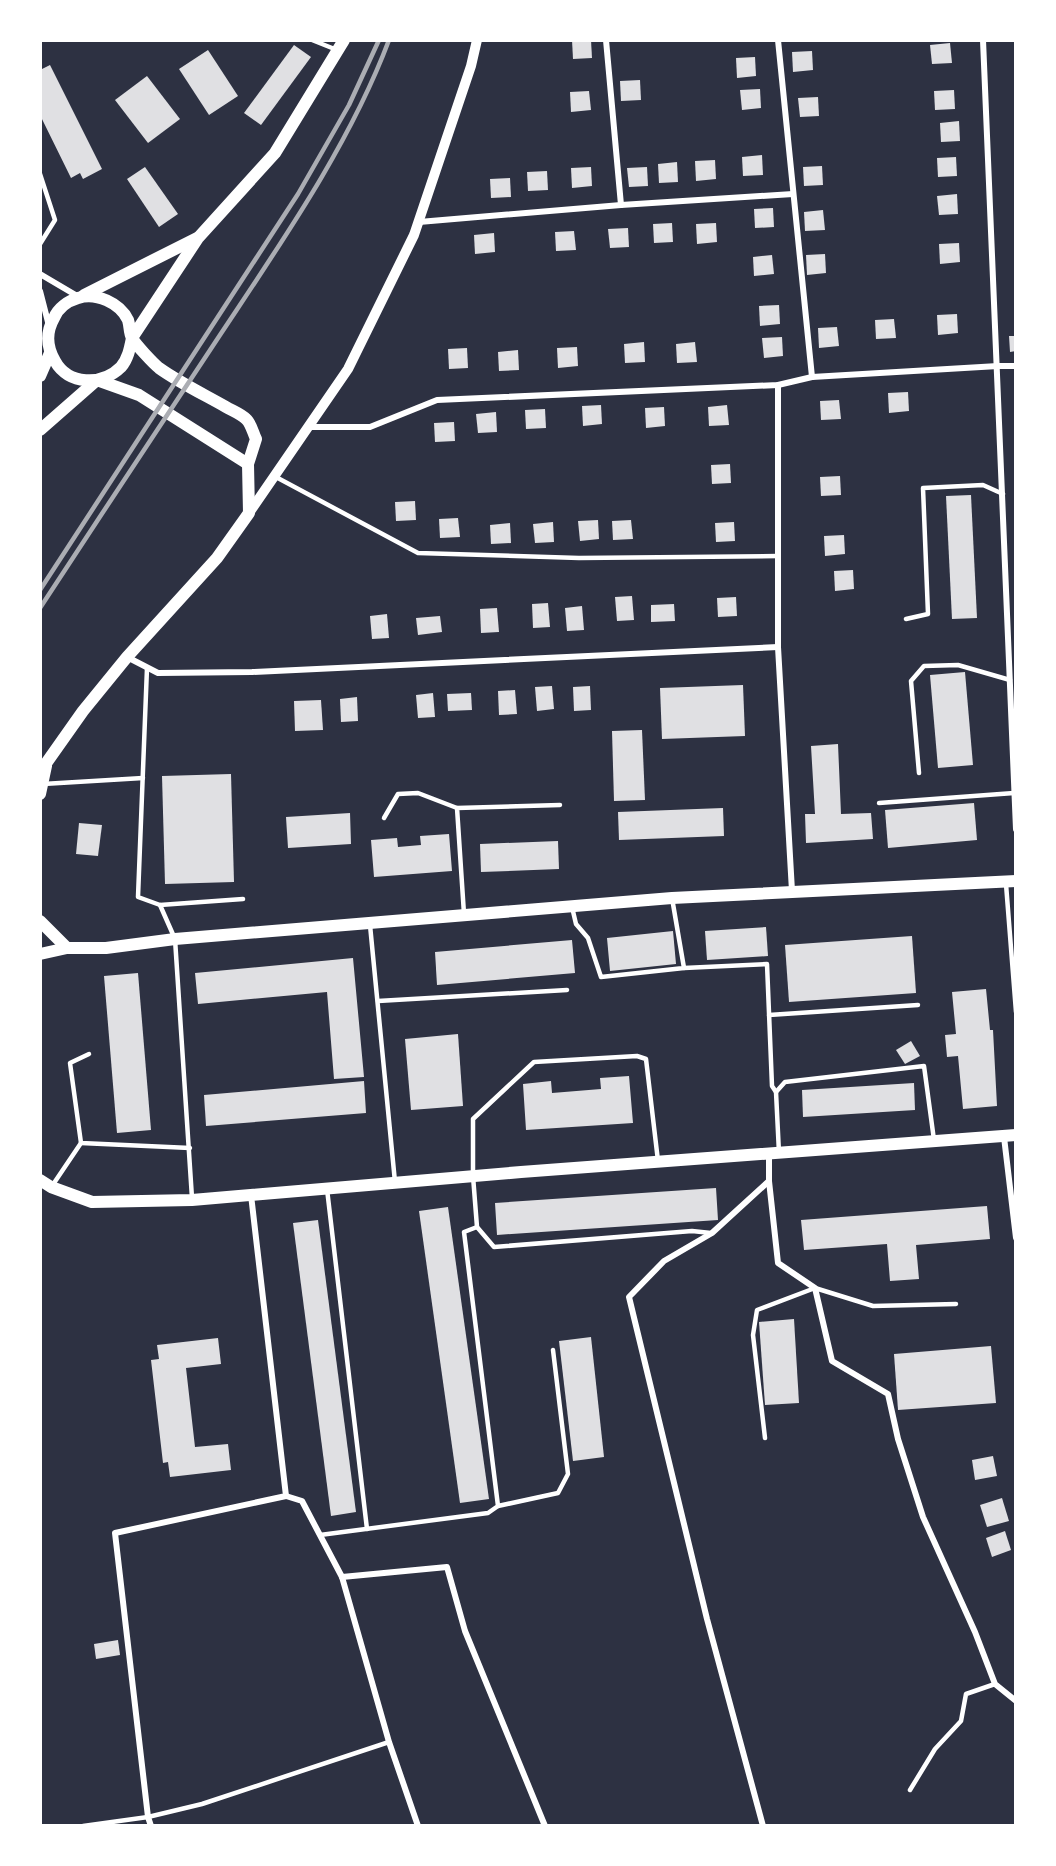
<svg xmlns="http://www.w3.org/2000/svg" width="1056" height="1866" viewBox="0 0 1056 1866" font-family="Commissioner,sans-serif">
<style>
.building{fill:#e0e0e3}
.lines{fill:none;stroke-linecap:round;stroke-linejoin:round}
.service{stroke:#fff;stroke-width:4.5}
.minor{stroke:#fff;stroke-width:6}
.tertiary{stroke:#fff;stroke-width:10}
.secondary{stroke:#fff;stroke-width:12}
.rail{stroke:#abadb3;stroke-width:4.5}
</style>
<rect width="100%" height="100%" fill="#2d3142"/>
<g class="building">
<path d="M572,40H591L592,58L573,59Z"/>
<path d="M950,43L952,63L932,64L930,45Z"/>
<path d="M294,45L311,57L261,125L244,113Z"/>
<path d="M208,50L238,96L209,115L179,69Z"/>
<path d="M812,51L813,70L793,72L792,52Z"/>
<path d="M755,57L756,76L737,78L736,58Z"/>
<path d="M50,65L102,169L83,179L80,173L71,178L40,115V70Z"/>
<path d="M147,76L180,119L148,143L115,100Z"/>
<path d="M640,80L641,100L621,101L620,81Z"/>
<path d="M760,89L761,108L742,110L740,90Z"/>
<path d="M954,90L955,109L935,110L934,91Z"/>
<path d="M589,91L591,110L571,112L570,92Z"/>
<path d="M818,97L819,116L800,117L798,98Z"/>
<path d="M959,121L960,141L941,142L940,123Z"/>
<path d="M762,155L763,175L743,176L742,157Z"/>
<path d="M956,157L957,176L938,177L937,158Z"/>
<path d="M715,160L716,179L696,181L695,161Z"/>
<path d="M677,162L678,182L659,183L658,164Z"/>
<path d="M822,166L823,185L804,186L803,167Z"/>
<path d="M145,167L178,214L159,227L127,179Z"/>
<path d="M591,167L592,186L572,188L571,168Z"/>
<path d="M647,167L648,186L629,187L627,168Z"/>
<path d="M547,171L548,190L528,191L527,172Z"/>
<path d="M510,178L511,197L491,198L490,179Z"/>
<path d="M957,194L958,214L939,215L937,196Z"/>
<path d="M773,208L774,227L755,228L754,209Z"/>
<path d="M823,210L825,230L805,231L804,212Z"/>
<path d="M672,223L673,242L654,243L653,224Z"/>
<path d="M716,223L717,242L697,244L696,224Z"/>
<path d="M628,228L629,247L610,248L608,229Z"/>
<path d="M574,231L576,250L556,251L555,232Z"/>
<path d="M494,233L495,252L475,254L474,235Z"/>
<path d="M959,243L960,262L940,264L939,244Z"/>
<path d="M825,254L826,273L807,275L806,255Z"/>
<path d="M772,255L774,274L754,276L753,257Z"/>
<path d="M779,305L780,324L760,326L759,306Z"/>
<path d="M957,314L958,333L938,335L937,315Z"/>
<path d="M894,319L896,338L876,339L875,320Z"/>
<path d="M837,327L839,346L819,348L818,328Z"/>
<path d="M1009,336H1016V351L1010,352Z"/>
<path d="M782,337L783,356L764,358L762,338Z"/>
<path d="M644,342L645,362L625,363L624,344Z"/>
<path d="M695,342L697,362L677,363L676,344Z"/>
<path d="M577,347L578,366L558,368L557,348Z"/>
<path d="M467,348L468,368L449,369L448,349Z"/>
<path d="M518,350L519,370L499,371L498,352Z"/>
<path d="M908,392L909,411L889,413L888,393Z"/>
<path d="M839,400L841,419L821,420L820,401Z"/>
<path d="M601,405L602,424L583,426L582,406Z"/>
<path d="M727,405L729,425L709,426L708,407Z"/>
<path d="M664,407L665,426L646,428L645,408Z"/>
<path d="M545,409L546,428L526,429L525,410Z"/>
<path d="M496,412L497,432L478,433L476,414Z"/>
<path d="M454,422L455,441L435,442L434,423Z"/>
<path d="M730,464L731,483L712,484L711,465Z"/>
<path d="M840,476L841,495L821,496L820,477Z"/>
<path d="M971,495L977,618L952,619L946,496Z"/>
<path d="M415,501L416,520L396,521L395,502Z"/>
<path d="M458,518L460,537L440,538L439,519Z"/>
<path d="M598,520L599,539L580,541L578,521Z"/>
<path d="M631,520L633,539L613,540L612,521Z"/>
<path d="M553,522L554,542L535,543L533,524Z"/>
<path d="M734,522L735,541L716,542L715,523Z"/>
<path d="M510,523L511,543L491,544L490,525Z"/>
<path d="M844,535L845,554L825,556L824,536Z"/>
<path d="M853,570L854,589L835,591L834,571Z"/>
<path d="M632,596L634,620L617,621L615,597Z"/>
<path d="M736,597L737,616L718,617L717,598Z"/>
<path d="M548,603L550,627L533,628L532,604Z"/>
<path d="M674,604L675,621L651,622V605Z"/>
<path d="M582,606L584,630L567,631L565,608Z"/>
<path d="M497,608L499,632L481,633L480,609Z"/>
<path d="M387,614L389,638L372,639L370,616Z"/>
<path d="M440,616L442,632L418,635L416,618Z"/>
<path d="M965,672L973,765L938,768L930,675Z"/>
<path d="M743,685L745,736L662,739L660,688Z"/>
<path d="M552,686L554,709L537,711L535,687Z"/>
<path d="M590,686L591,710L574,711L573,687Z"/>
<path d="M515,690L517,714L499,715L498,691Z"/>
<path d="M433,693L435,717L418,718L416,695Z"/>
<path d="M471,693L472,710L448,711L447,694Z"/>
<path d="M357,697L358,721L341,722L340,699Z"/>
<path d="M321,700L323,730L295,731L294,701Z"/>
<path d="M642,730L645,800L614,801L612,731Z"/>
<path d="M838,744L841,814L871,813L873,839L806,843L805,814H815L811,746Z"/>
<path d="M231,774L234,882L165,884L162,776Z"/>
<path d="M974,803L977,840L888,848L885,810Z"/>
<path d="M723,808L724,836L619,840L618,812Z"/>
<path d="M350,813L351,844L288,848L286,817Z"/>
<path d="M79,823L102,825L98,856L76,854Z"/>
<path d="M449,834L452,871L374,877L371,840L397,838L398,847L421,845L420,836Z"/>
<path d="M558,841L559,869L481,872L480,844Z"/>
<path d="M766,927L768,956L707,960L705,931Z"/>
<path d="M673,931L676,964L610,971L607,938Z"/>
<path d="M912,936L916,993L789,1002L785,945Z"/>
<path d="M572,940L575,973L437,985L435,952Z"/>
<path d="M353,958L364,1077L334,1079L327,992L198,1004L195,973Z"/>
<path d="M138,973L151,1130L117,1133L104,976Z"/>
<path d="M986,989L990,1030H993L997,1106L963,1109L958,1056L947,1057L945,1035L956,1034L952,992Z"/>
<path d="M458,1034L463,1106L411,1110L405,1039Z"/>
<path d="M911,1041L920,1056L905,1064L896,1050Z"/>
<path d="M629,1076L633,1123L526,1130L523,1084L551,1081L552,1093L601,1089L600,1078Z"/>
<path d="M364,1081L366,1113L206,1126L204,1095Z"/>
<path d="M914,1083L915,1110L803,1117L802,1090Z"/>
<path d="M716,1188L718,1220L497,1235L495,1203Z"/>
<path d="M987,1206L990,1239L916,1245L919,1279L890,1281L887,1244L804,1250L801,1220Z"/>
<path d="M448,1207L489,1499L460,1503L419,1211Z"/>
<path d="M318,1220L356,1512L331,1516L293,1223Z"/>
<path d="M794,1319L799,1403L765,1405L759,1322Z"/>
<path d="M591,1337L604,1457L573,1461L559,1341Z"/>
<path d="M218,1338L221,1364L186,1368L195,1447L228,1444L231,1470L170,1477L168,1462L163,1463L151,1360L159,1359L157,1345Z"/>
<path d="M991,1346L996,1403L898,1410L894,1354Z"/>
<path d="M993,1456L997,1476L975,1480L972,1460Z"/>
<path d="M1002,1498L1009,1521L987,1527L980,1505Z"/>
<path d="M1005,1531L1011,1550L992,1557L986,1538Z"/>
<path d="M118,1640L120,1655L96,1659L94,1644Z"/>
</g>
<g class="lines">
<g class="service">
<path d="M312,40L337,50"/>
<path d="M40,174L55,220L40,244"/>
<path d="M274,476L418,553L579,558L778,556"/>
<path d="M906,619L928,614L923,488L983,485L1003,494"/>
<path d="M147,668L138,897L160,905L243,899"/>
<path d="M919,773L911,681L924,666L958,665L1010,680"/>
<path d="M43,784L143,778"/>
<path d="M879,803L1014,793"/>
<path d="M384,818L398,794L418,793L457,808"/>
<path d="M1006,884L1016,1012"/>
<path d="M160,905L175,939L192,1198"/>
<path d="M572,907L576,924L588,938L601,977L684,968L672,898"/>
<path d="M464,914L457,808L560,805"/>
<path d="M370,925L395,1182"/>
<path d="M684,968L767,964L772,1086L776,1092"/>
<path d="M378,1001L567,990"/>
<path d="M769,1015L918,1005"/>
<path d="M89,1054L70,1063L81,1143L190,1148"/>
<path d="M779,1153L776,1092L785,1082L924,1066L934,1140"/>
<path d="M658,1161L646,1059L637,1056L534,1062L473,1119V1176L477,1227L494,1247L692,1231L711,1233"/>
<path d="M52,1186L81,1143"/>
<path d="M327,1189L367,1529"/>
<path d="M765,1438L753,1335L757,1310L815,1288L873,1306L956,1304"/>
<path d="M498,1506L558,1493L568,1474L553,1350"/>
<path d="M320,1535L488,1513L498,1506L464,1232L477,1227"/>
<path d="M910,1790L935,1749L961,1721L966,1694L995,1684"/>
<path d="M83,1826L148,1817L202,1804L389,1742"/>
</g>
<g class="minor">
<path d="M606,40L621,205"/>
<path d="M778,40L812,377"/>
<path d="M983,40L1016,829"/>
<path d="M419,222L621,205L793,194"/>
<path d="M40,274L79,297"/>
<path d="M40,291L49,326"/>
<path d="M778,385V647L792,891"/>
<path d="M308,427H370L437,400L778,385L812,377L998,366H1016"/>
<path d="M127,657L158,673L252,672L778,647"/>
<path d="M1004,1137L1016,1238"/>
<path d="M769,1181L778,1263L815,1288L832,1361L888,1394L898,1439L923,1517L975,1632L995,1684L1016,1701"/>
<path d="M286,1496L302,1501L342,1577L389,1742L418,1826"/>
<path d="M342,1577L447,1567L465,1631L545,1826"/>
<path d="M151,1826L148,1817L115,1533L286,1496L251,1195"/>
<path d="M763,1826L707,1619L629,1297L664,1261L712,1233L769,1181V1154"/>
</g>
<path class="tertiary" d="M249,513L348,369L414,235L471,66L477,40"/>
<g class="secondary">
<path d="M84,295L197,238"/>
<path d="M40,376L50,353"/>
<path d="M40,430L97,380L139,395L248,464"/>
<path d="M40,774L47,762L83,711L127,657L217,558L249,513L248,464L256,439C253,433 251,423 246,419C241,414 233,411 226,407C205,395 180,383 159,368C153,363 136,345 132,338C129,333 130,326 128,320C120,303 96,292 78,298C68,301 58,308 54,318C46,332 46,346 55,361C68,385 102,386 121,367C128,359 130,348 132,338L198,238L275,153L344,40"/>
<path d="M40,794L46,766"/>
<path d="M40,921L67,948H106L175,939L672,898L1016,881"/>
<path d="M40,954L67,948"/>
<path d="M40,1180L51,1187L92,1202L192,1200L521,1172L1016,1135"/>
</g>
<g class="rail">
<path d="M40,590L298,194L349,105L379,40"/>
<path d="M40,608C100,517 159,426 220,335C281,243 350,144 389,40"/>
</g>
</g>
<rect width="1056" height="1866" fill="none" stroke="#ffffff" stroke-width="84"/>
</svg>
